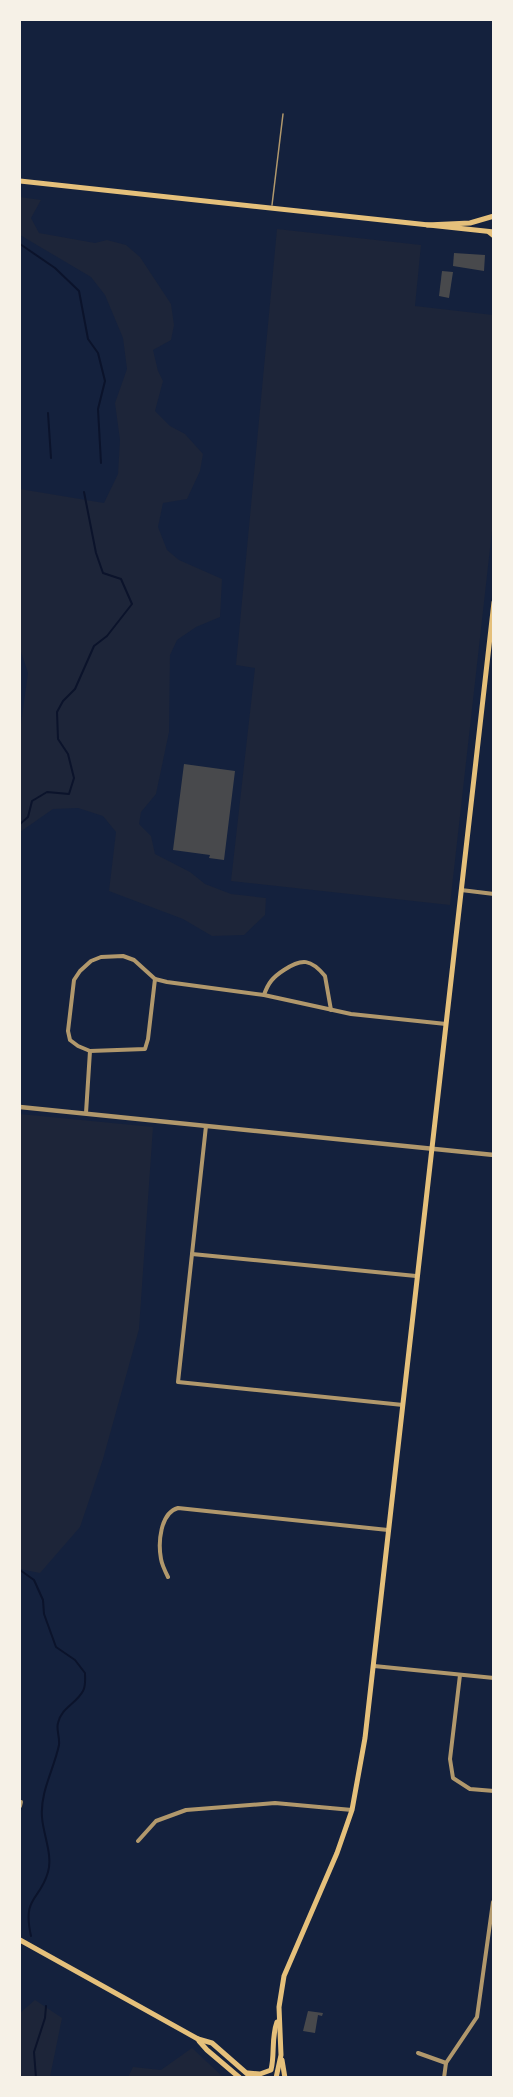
<svg xmlns="http://www.w3.org/2000/svg" width="513" height="2097" viewBox="0 0 513 2097" font-family="'IBM Plex Sans',sans-serif">
<style>
.green{fill:#1d2539}
.lines{fill:none;stroke-linecap:round;stroke-linejoin:round}
.stream{stroke:#0b132b;stroke-width:2}
.building{fill:#48494c}
.service{stroke:#b1986c;stroke-width:1.5}
.minor{stroke:#b1986c;stroke-width:4}
.tertiary{stroke:#b1986c;stroke-width:4.5}
.secondary{stroke:#e5c07b;stroke-width:5}
.primary{stroke:#e5c07b;stroke-width:5}
</style>
<rect width="100%" height="100%" fill="#14213d"/>
<g class="green">
<path d="M20,197L41,200L31,218L39,233L95,243L107,240L126,245L140,257L171,304L174,325L171,340L153,350L158,371L163,381L155,411L170,426L185,434L203,454L200,471L187,499L163,503L158,527L167,550L179,560L222,579L220,617L196,627L177,640L170,655L169,732L156,794L141,812L139,824L151,836L155,854L190,872L205,884L231,894L266,898L265,915L244,935L212,936L183,919L109,891L116,832L103,816L78,808L53,809L20,832V731L28,673L20,649V489L104,503L118,474L120,440L115,403L127,369L123,338L105,295L91,277L20,235Z"/>
<path d="M277,229L421,245L415,306L493,315V522L450,905L231,881L255,668L236,665Z"/>
<path d="M20,1114L153,1127L139,1329L103,1459L80,1527L40,1573L20,1569Z"/>
<path d="M35,2000L62,2018L50,2077H20V2013Z"/>
<path d="M192,2048L223,2077H128L133,2067L161,2070Z"/>
</g>
<g class="lines">
<g class="stream">
<path d="M20,244L55,268L79,291L88,339L98,353L105,381L98,409L101,463"/>
<path d="M48,413L51,458"/>
<path d="M20,824L28,817L32,801L47,792L69,794L74,778L68,754L58,739L57,712L63,701L75,689L94,646L107,636L132,604L121,579L103,573L96,553L84,492"/>
<path d="M20,1570L34,1580L43,1600L44,1614L56,1647L75,1660L85,1673C85,1678 86,1686 83,1691C76,1704 61,1708 58,1723C56,1730 60,1737 59,1745C54,1769 40,1792 42,1817C43,1834 53,1855 48,1872C40,1901 22,1896 31,1936"/>
<path d="M36,2078L34,2052L45,2018L46,2006"/>
</g>
</g>
<g class="building">
<path d="M454,253L485,255L484,271L453,266Z"/>
<path d="M442,271L453,272L449,298L439,296Z"/>
<path d="M184,764L235,771L224,860L209,858L210,855L173,850Z"/>
<path d="M308,2011L323,2013L322,2016L318,2015L315,2033L303,2031Z"/>
</g>
<g class="lines">
<path class="service" d="M272,205L283,114"/>
<g class="minor">
<path d="M461,890L494,894"/>
<path d="M264,995C268,983 273,977 284,970C302,958 311,959 325,976L331,1010"/>
<path d="M90,1051L145,1049L148,1039L155,979"/>
<path d="M86,1113L90,1051L78,1046L70,1040L68,1031L74,980L80,971L91,961L101,957L123,956L134,960L155,979L167,982L264,995L351,1014L446,1024"/>
<path d="M206,1126L178,1382L403,1405"/>
<path d="M192,1254L416,1276"/>
<path d="M168,1577C165,1571 162,1565 161,1559C158,1543 160,1513 178,1508L388,1530"/>
<path d="M374,1666L494,1678"/>
<path d="M460,1675L450,1759L453,1778L470,1789L494,1791"/>
<path d="M20,1806L21,1802"/>
<path d="M138,1841L156,1821L186,1810L275,1803L352,1810"/>
<path d="M418,2053L446,2063"/>
<path d="M444,2078L446,2063L477,2017L493,1902"/>
</g>
<path class="tertiary" d="M20,1107L494,1155"/>
<g class="secondary">
<path d="M20,181L494,232"/>
<path d="M20,1940L198,2039"/>
</g>
<g class="primary">
<path d="M427,225L470,223L494,216"/>
<path d="M489,232L494,236"/>
<path d="M198,2039L212,2043L252,2078"/>
<path d="M199,2041L207,2050L240,2078"/>
<path d="M282,2060L285,2078"/>
<path d="M248,2073L260,2074L271,2070C275,2054 271,2038 277,2022"/>
<path d="M276,2078L281,2055L279,2007L284,1976L337,1853L352,1810L365,1738L494,602"/>
</g>
</g>
<rect width="513" height="2097" fill="none" stroke="#f6f1e7" stroke-width="42"/>
</svg>
